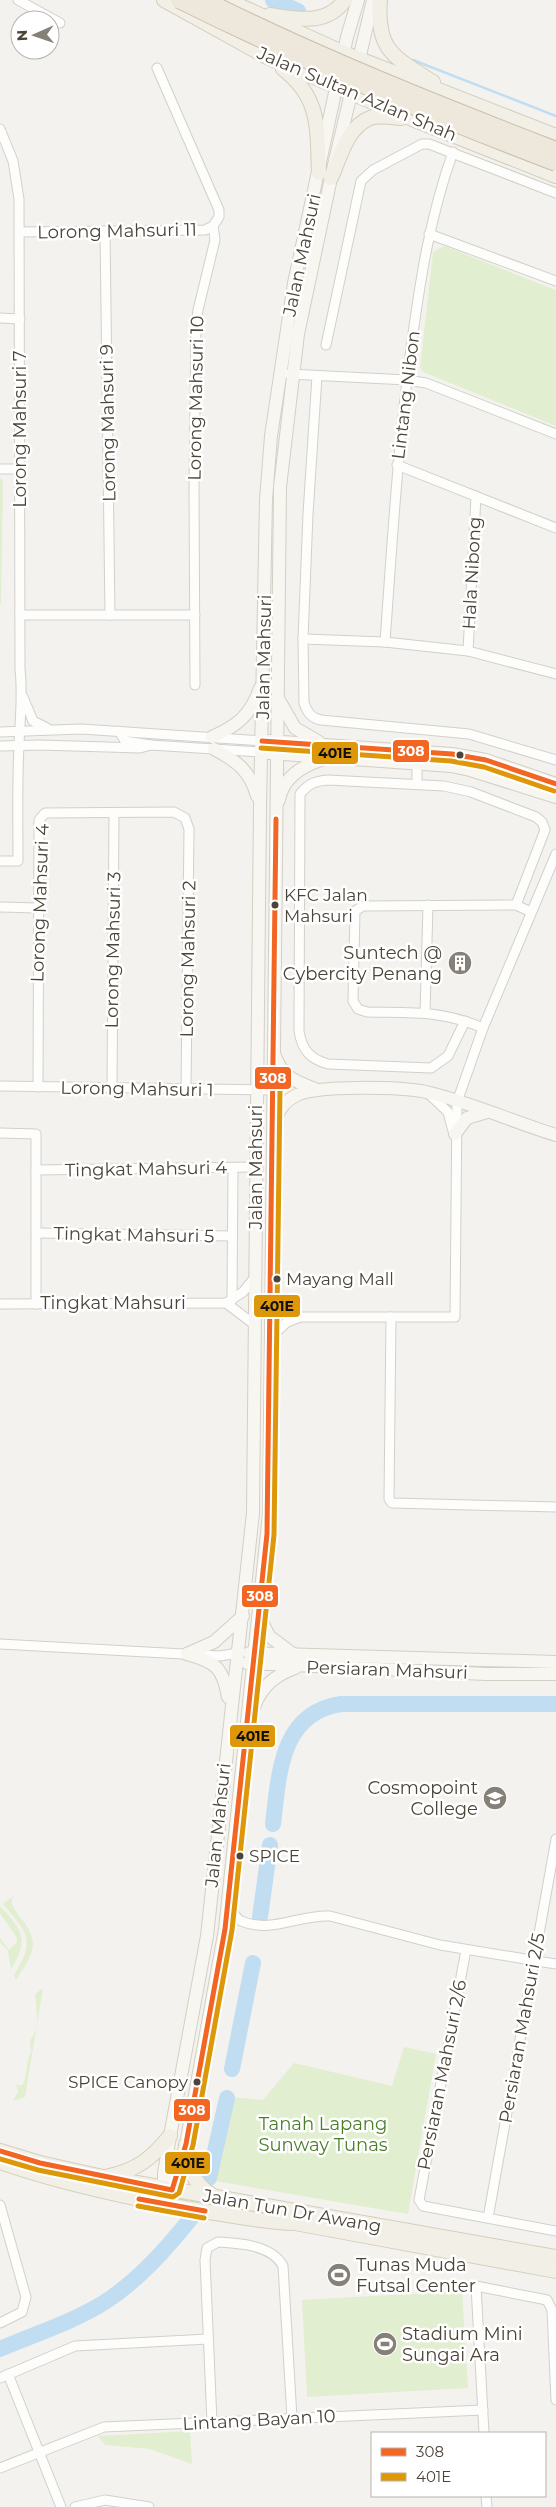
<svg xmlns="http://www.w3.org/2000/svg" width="556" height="2507" viewBox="0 0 556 2507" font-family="Montserrat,sans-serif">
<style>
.green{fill:#e1eecf}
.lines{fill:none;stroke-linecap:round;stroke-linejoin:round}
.stream{stroke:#c0ddf1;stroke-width:2.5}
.river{stroke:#c0ddf1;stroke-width:16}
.street-casing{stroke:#d2d0cb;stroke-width:11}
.secondary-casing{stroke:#d3cfc5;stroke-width:14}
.primary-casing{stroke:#d6cebb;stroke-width:16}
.street{stroke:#fdfdfc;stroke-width:9}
.secondary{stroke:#f7f6f1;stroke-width:12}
.primary{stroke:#f2efe6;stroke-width:14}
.highway-bridge-casing{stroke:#ccbfa9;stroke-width:18;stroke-linecap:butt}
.highway-bridge{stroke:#ede8db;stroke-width:16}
.bus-1-casing{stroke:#fff;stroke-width:9}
.bus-2-casing{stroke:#fff;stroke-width:9}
.bus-1{stroke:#f26522;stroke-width:5}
.bus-2{stroke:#dd9709;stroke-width:5}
.bus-dot{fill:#4b4439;stroke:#fff;stroke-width:2}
.labels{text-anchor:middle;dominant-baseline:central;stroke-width:5;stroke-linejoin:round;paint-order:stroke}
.bus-label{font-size:17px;fill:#4b4439;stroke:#fff;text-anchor:start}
.street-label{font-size:18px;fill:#4b4439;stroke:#fff}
.poi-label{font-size:18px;fill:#4b4439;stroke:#fff;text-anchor:end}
.park-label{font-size:18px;fill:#4a7f2a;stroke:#fff}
.line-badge{stroke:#fff;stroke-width:2}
.badge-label{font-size:14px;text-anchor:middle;font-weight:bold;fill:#fff}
.pale-badge-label{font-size:14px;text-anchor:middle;font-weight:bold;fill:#111}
</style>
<rect width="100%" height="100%" fill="#f4f2ee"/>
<g class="green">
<path d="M444,246L556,290V426L423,372L420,368L433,252Z"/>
<path d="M0,478L3,481L1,604H0Z"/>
<path d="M16,1894L12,1898C11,1906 15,1910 19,1916C42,1943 33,1953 16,1980L14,1975C36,1940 28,1933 3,1904Z"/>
<path d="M0,1906C22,1930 30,1939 11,1969L8,1951L0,1942V1938L9,1950L17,1942V1938L0,1913Z"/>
<path d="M43,1988L25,2097L13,2101L18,2092L16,2084L20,2086L23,2084C28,2071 25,2064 31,2052L30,2040C41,2028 36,2008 35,1994Z"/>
<path d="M404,2047L436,2054L408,2214L215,2181L230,2097L263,2100L294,2063L392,2086Z"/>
<path d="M462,2291L468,2388L307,2397L302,2300Z"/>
<path d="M190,2431L192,2464L150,2449L105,2445L98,2436Z"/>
</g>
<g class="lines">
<path class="stream" d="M413,60L556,116"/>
<g class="river">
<path d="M273,0L298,11"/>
<path d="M273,1824C279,1775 280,1713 341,1704H556"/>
<path d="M260,1917L270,1845"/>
<path d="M232,2069L253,1963"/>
<path d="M209,2178L227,2098"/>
<path d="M0,2349C35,2334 73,2322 105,2302C139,2280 167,2248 192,2217"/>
</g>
<g class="street-casing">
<g id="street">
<path d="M18,0L60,23"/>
<path d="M157,68L219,210V217L213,226L215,240L198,310L196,327L194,487L195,685"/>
<path d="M0,129L13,161L19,199L20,669C23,695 20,719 19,745C17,784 18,823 18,861H0"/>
<path d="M105,231L110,615"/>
<path d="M20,232L205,230L213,226"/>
<path d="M429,234L556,281"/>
<path d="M0,318L20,319"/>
<path d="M326,345L361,181L373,170L422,144H429L556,193"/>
<path d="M289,374L407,380L426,383L556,434"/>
<path d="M317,376L308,514L303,639L304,703C307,712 311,718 321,720L469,734L556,760"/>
<path d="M397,465L556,528"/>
<path d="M0,469H19"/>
<path d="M20,615H195"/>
<path d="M303,639L385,642L468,651L556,674"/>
<path d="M385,642C392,544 398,446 411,348C420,281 430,216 453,152"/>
<path d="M468,651L476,496"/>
<path d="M23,697L33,721L47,728"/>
<path d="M119,731L125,741L151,745L261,752"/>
<path d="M0,732L81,729L262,741"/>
<path d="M0,746L40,745L140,748L151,745"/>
<path d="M417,784V764"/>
<path d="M0,907L38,908"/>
<path d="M425,1013L428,905"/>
<path d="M465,1021L448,1056L431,1068L328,1064C310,1059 302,1050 299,1031L300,794C308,784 315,781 328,780L444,786L471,792L536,817L542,822L545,830L516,905"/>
<path d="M483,1028C441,1010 411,1013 367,1012L358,1009L353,1001L355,911L363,906L516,905L531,912"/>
<path d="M0,1086L273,1090"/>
<path d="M38,1087L39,820L45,813L174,812L185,818L189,829L186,1090"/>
<path d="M112,1088L114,813"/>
<path d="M430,1095L448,1112L453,1131"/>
<path d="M0,1133L36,1134V1304"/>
<path d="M36,1170L256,1167"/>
<path d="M37,1233L232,1236"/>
<path d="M272,1292L282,1308L300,1317"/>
<path d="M232,1300L233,1168"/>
<path d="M226,1303L255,1325"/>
<path d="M0,1304L226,1303L243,1292L255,1277"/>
<path d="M391,1317L389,1499L392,1503L556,1507"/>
<path d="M270,1338L287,1322L300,1317H455L457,1102L483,1028L556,854"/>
<path d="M0,1644L220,1656L238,1653"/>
<path d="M228,1907C232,1911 236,1918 241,1921C272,1934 300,1914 330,1916L440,1945L556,1964"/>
<path d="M466,1950L419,2200L423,2206L556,2231"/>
<path d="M0,2205L26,2297L22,2312L0,2323"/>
<path d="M488,2218L556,1839"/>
<path d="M8,2374L61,2507"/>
<path d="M0,2378L75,2346L208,2339"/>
<path d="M212,2422L205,2260L207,2248L218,2242C239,2243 272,2245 283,2266L292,2418"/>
<path d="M484,2433L476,2286L547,2300L552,2310L556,2400"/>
<path d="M0,2468L104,2427L483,2410"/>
<path d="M486,2496L487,2507"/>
<path d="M75,2507L105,2500L149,2507"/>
</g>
</g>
<g class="secondary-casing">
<g id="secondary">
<path d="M279,700L295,728L319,742"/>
<path d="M212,737C237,726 251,715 260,688"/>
<path d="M269,741L452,754L486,760L556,784"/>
<path d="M214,749C237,761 250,771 257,796"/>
<path d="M269,753L451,766L470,770L556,797"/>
<path d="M279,800C283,777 304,765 324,759"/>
<path d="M275,1056C283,1078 295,1081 315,1089"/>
<path d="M275,1120C279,1109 286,1100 297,1095C318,1085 401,1087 426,1092C470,1102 513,1122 556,1135"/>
<path d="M455,1134L467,1118L487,1112"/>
<path d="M259,1616L269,1636L293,1654"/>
<path d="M249,1653L556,1662"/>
<path d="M187,1654C215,1662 223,1667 228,1697"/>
<path d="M187,1654L214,1642L243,1616"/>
<path d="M247,1663L486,1674H556"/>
<path d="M254,1707C262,1686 274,1676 295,1668"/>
<path d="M164,2188V2173L170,2136L207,1936L253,1513L260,806L266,500L271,436L294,283L347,37L358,0"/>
<path d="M172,2190L186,2144L225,1929L269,1514L280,487L298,334L331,178L373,0"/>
</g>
</g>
<g class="primary-casing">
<g id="primary">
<path d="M164,0L267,57L412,119L556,176"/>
<path d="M227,0L344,53L556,136"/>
<path d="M380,0C376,51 394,57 433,82"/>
<path d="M270,15C298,19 326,26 345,0"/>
<path d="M283,69C321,98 317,129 319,173"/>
<path d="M331,178C340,158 347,127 370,118C378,115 392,117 401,118"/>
<path d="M186,2144C187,2166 193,2184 213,2196"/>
<path d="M0,2151L40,2163L103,2177L556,2257"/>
<path d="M0,2162C70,2186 143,2201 215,2213C242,2217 268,2223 295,2223L556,2271"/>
<path d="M109,2176C137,2170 152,2158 170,2136"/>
</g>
</g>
<use href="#street" class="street"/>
<use href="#secondary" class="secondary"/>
<use href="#primary" class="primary"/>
<g class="highway-bridge-casing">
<g id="highway-bridge">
<path d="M179,0C302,61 427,114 556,163"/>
<path d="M205,0C319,57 437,104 556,150"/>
</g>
</g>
<use href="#highway-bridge" class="highway-bridge"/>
<g class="bus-1-casing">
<g id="bus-1">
<path d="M262,741L452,754L486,760L556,784"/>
<path d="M0,2151L40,2163L172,2190L186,2144L225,1929L267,1534L276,819"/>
<path d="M139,2199L205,2211"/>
</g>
</g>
<g class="bus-2-casing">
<g id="bus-2">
<path d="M261,748L451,761L484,767L554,791"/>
<path d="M0,2159L38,2170L173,2197L179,2193L193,2145L232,1930L274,1535L280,1090"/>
<path d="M138,2206L204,2218"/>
</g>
</g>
<use href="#bus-1" class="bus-1"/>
<use href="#bus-2" class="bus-2"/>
</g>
<defs>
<g id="building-disc" transform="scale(1.25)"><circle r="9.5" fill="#868178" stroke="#fff"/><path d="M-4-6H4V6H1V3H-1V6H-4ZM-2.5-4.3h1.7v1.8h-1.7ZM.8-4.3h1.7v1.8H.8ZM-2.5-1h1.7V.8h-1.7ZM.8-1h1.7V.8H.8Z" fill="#fff"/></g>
<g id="university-disc" transform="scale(1.25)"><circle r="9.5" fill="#868178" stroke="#fff"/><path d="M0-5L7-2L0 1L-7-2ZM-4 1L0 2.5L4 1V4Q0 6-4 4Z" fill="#fff"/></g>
<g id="stadium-disc" transform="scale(1.25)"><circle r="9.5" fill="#868178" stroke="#fff"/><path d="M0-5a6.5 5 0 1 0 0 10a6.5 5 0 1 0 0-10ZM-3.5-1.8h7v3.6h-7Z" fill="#fff"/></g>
</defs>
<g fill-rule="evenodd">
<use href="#building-disc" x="460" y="963"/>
<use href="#university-disc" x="495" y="1798"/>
<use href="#stadium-disc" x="339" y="2275"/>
<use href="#stadium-disc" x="385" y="2344"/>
</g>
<g class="bus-dot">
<circle cx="460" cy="755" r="4.5"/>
<circle cx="275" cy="905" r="4.5"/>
<circle cx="277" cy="1279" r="4.5"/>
<circle cx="240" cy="1856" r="4.5"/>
<circle cx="197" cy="2082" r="4.5"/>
</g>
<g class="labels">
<g class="bus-label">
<text x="284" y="895">KFC Jalan<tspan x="284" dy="21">Mahsuri</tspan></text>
<text x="286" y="1279">Mayang Mall</text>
<text x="249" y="1856">SPICE</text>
<text x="188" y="2082" text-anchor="end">SPICE Canopy</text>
</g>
<g class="street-label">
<text transform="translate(357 94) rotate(23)">Jalan Sultan Azlan Shah</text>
<text transform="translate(117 231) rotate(-1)">Lorong Mahsuri 11</text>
<text transform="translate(302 255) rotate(-78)">Jalan Mahsuri</text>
<text transform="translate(406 395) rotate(-83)">Lintang Nibon</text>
<text transform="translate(196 398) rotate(-89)">Lorong Mahsuri 10</text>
<text transform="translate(108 423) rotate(-91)">Lorong Mahsuri 9</text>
<text transform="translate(20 429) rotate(-90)">Lorong Mahsuri 7</text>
<text transform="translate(472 573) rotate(-87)">Hala Nibong</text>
<text transform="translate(264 657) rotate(-89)">Jalan Mahsuri</text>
<text transform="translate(40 903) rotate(-88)">Lorong Mahsuri 4</text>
<text transform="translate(113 950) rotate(-89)">Lorong Mahsuri 3</text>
<text transform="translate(188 959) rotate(-89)">Lorong Mahsuri 2</text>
<text transform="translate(137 1089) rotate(1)">Lorong Mahsuri 1</text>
<text transform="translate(256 1167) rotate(-90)">Jalan Mahsuri</text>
<text transform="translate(146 1169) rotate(-1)">Tingkat Mahsuri 4</text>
<text transform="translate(134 1235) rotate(1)">Tingkat Mahsuri 5</text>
<text x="113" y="1303">Tingkat Mahsuri</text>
<text transform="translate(387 1670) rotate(2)">Persiaran Mahsuri</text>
<text transform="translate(218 1825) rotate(-84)">Jalan Mahsuri</text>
<text transform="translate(522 2028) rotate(-80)">Persiaran Mahsuri 2/5</text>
<text transform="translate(442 2075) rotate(-79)">Persiaran Mahsuri 2/6</text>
<text transform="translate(292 2211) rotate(10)">Jalan Tun Dr Awang</text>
<text transform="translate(259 2420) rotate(-3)">Lintang Bayan 10</text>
</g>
<g class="poi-label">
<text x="442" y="953">Suntech @<tspan x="442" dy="21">Cybercity Penang</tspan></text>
<text x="478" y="1788">Cosmopoint<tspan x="478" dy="21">College</tspan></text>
<text x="356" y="2265" text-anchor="start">Tunas Muda<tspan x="356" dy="21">Futsal Center</tspan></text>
<text x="402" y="2334" text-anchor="start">Stadium Mini<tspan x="402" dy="21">Sungai Ara</tspan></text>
</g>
<g class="park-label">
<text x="323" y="2124">Tanah Lapang<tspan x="323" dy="21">Sunway Tunas</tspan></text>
</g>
</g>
<g class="line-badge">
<rect x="392" y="739" width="38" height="24" rx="5" fill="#f26522"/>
<rect x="311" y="741" width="48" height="24" rx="5" fill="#dd9709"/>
<rect x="254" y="1066" width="38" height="24" rx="5" fill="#f26522"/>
<rect x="253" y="1294" width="48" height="24" rx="5" fill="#dd9709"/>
<rect x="241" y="1584" width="38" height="24" rx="5" fill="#f26522"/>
<rect x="229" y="1724" width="47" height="24" rx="5" fill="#dd9709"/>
<rect x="173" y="2098" width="38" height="24" rx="5" fill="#f26522"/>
<rect x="164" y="2151" width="47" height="24" rx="5" fill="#dd9709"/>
</g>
<g class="badge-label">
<text x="411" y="756">308</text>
<text x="273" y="1083">308</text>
<text x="260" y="1601">308</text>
<text x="192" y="2115">308</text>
</g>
<g class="pale-badge-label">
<text x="335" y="758">401E</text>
<text x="277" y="1311">401E</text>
<text x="253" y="1741">401E</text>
<text x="188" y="2168">401E</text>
</g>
<rect x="371" y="2432" width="175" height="65" fill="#ffffff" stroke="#b7b4b0"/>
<rect x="381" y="2448" width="25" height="8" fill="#f26522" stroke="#b7b4b0"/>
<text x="416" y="2457" font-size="15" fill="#4b4439">308</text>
<rect x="381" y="2473" width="25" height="8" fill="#dd9709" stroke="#b7b4b0"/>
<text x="416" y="2482" font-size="15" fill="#4b4439">401E</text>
<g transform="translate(35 35) rotate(268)"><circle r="24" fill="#ffffff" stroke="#b7b4b0"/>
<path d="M0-4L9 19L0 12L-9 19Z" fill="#868178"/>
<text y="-8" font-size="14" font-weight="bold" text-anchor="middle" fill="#4b4439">N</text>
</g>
</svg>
